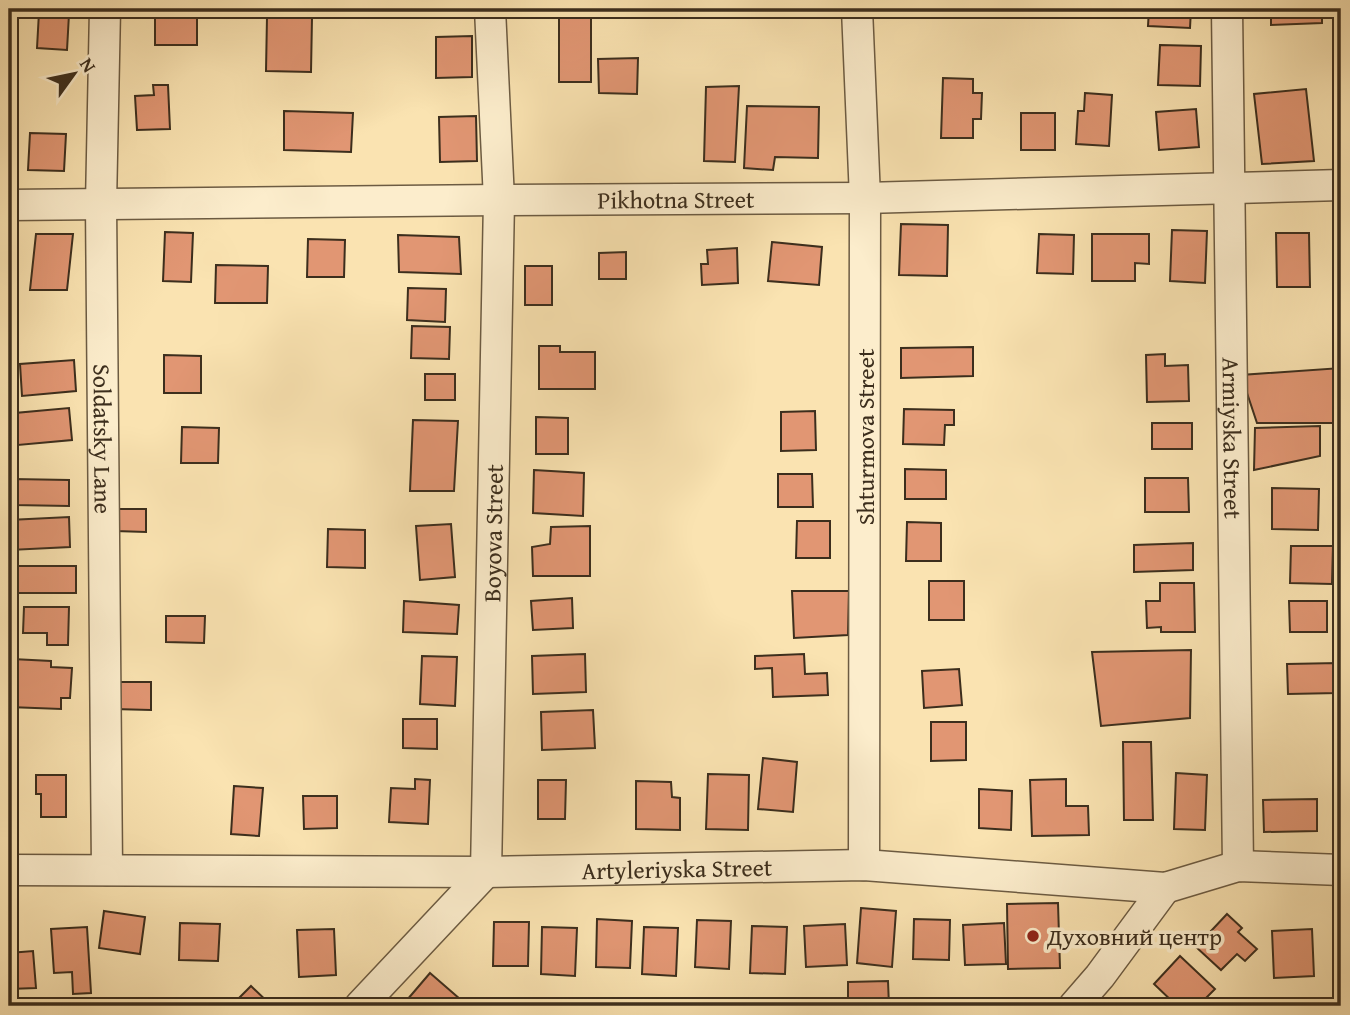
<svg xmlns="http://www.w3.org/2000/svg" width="1350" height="1015" viewBox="0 0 1350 1015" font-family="'Gentium Book Plus',serif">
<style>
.building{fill:#e19673;stroke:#3c2e1d;stroke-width:2}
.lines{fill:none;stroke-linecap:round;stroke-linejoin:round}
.minor-casing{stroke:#6c5b42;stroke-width:33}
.minor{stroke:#fcedcc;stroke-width:30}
.poi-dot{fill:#8f2418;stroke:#fcedcc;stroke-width:2.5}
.labels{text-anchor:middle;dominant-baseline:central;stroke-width:7;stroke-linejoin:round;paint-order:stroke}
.street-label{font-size:24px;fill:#3c2e1d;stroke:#fcedcc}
.poi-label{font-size:24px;fill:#3c2e1d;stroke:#fcedcc;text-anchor:start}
</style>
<rect width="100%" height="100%" fill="#fae3b1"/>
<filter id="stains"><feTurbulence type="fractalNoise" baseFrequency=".00286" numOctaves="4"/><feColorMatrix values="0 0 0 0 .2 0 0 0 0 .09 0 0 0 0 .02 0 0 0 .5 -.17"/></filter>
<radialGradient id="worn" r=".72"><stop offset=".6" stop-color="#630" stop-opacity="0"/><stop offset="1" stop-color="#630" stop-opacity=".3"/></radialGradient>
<g class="building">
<path d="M1149,9H1191L1190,28L1148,26Z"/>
<path d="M1271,9H1322V23L1271,25Z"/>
<path d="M39,12L69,14L67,50L37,48Z"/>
<rect x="155" y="15" width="42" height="30"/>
<rect x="559" y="16" width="32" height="66"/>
<path d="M267,17L312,18L311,72L266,71Z"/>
<path d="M472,36V77L436,78V37Z"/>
<path d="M1160,45L1201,46L1200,86L1158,85Z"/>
<path d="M638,58L637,94L599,93L598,59Z"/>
<path d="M943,78L973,79V93H982L981,119H973V138H941Z"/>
<path d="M153,85H168L170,129L137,130L135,96L154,95Z"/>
<path d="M739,86L735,162L704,161L706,87Z"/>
<path d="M1306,89L1314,161L1262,164L1254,94Z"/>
<path d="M1085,93L1112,95L1109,146L1076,144L1078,111H1084Z"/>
<path d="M747,106L819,107L818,158L775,157L773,170L744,168Z"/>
<path d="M1196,109L1199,147L1159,150L1156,112Z"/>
<path d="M284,111L353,113L351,152L284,150Z"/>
<rect x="1021" y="113" width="34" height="37"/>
<path d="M476,116L477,161L440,162L439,117Z"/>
<path d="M30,133L66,134L64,171L28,170Z"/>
<path d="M901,224L948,225L947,276L899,275Z"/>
<path d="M1172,230L1207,231L1205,283L1170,281Z"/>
<path d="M165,232L193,233L191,282L163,281Z"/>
<path d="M1276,233H1309L1310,287H1277Z"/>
<path d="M36,234H73L67,290H30Z"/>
<path d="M1039,234L1074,235L1073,274L1037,273Z"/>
<path d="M1092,234H1149V264L1135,263V281H1092Z"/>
<path d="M398,235L459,237L461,274L399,272Z"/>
<path d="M308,239L345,240L344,277H307Z"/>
<path d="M772,242L822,247L819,285L768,281Z"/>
<path d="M737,248L738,283L702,285L701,264H708L707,250Z"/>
<path d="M626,252V279H599V253Z"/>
<path d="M216,265L268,266L267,303H215Z"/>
<rect x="525" y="266" width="27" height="39"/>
<path d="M408,288L446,289L445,322L407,320Z"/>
<path d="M412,326L450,327L449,359L411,358Z"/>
<path d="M539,346H560V352H595V389H539Z"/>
<path d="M973,347V376L901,378V348Z"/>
<path d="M1165,354V366L1188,365L1189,401L1147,402L1146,355Z"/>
<path d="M164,355L201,356V393H164Z"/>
<path d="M74,360L76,391L22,396L20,364Z"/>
<path d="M1341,368V423H1257L1241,375Z"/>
<rect x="425" y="374" width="30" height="26"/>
<path d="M69,408L72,440L18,445L15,413Z"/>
<path d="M904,409L954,410V425H945L944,445L903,444Z"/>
<path d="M815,411L816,450L781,451V412Z"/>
<path d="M536,417L568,418V454H536Z"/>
<path d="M413,420L458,421L454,491H410Z"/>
<rect x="1152" y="423" width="40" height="26"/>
<path d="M1320,426V456L1254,470L1255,428Z"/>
<path d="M182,427L219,428L218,463H181Z"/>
<path d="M905,469L946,470V499H905Z"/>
<path d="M534,470L584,473L583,516L533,513Z"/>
<path d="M778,474H812L813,507H778Z"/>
<path d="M1145,478H1188L1189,512H1145Z"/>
<path d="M13,479L69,480V506L13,505Z"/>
<path d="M1272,488L1319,489L1318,530L1272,529Z"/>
<path d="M115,509H146V532L115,531Z"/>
<path d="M69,517L70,547L10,550L9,520Z"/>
<path d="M797,521H830V558H796Z"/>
<path d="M907,522L941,523V561H906Z"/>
<path d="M451,524L455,577L420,580L416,526Z"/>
<path d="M590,526V576H533L532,547L550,544L551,527Z"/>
<path d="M328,529L365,530V568L327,567Z"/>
<path d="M1193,543V570L1134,572V545Z"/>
<path d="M1291,546H1333L1332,584L1290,583Z"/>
<rect x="9" y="566" width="67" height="27"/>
<rect x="929" y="581" width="35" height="39"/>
<path d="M1160,583H1194L1195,632H1161V627L1147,628L1146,601H1160Z"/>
<path d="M792,591H849L848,635L794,638Z"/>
<path d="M572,598L573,628L533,630L531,601Z"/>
<path d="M404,601L459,605L457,634L403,632Z"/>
<path d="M1289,601H1327V632H1290Z"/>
<path d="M24,607H69L68,645H47V633H23Z"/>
<path d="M166,616H205L204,643L166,642Z"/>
<path d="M1191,650L1190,718L1101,726L1092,652Z"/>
<path d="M585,654L586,692L533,694L532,656Z"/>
<path d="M804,654L805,674L827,673L828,695L773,697L772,668L755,669V656Z"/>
<path d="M422,656L457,657L455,706L420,704Z"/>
<path d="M12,659L51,661V667L72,668L70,698H61V709L9,707Z"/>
<path d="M1338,663V693L1288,694L1287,664Z"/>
<path d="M959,669L962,705L924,708L922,671Z"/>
<path d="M114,682H151V710L113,709Z"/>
<path d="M593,710L595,748L542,750L541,712Z"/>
<path d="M403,719H437V749L403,748Z"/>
<path d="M931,722H966V760L931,761Z"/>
<path d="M1123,742H1151L1153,820H1124Z"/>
<path d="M763,758L797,762L793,812L758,809Z"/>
<path d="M1176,773L1207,775L1205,830L1174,829Z"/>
<path d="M708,774L749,775L748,830L706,829Z"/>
<path d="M36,775H66V817H41V794H36Z"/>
<path d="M415,779L430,780L428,824L389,822L391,788L415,789Z"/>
<path d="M1066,779V806H1088L1089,835L1032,836L1030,780Z"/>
<path d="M538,780H566L565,819H538Z"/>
<path d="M636,781L671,782L672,797L680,798V830L636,829Z"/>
<path d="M234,786L263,788L259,836L231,834Z"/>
<path d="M979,789L1012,791L1011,830L979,828Z"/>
<path d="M303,796H337V828L304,829Z"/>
<path d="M1317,799V831L1264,832L1263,800Z"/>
<path d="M1058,903L1060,968L1008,969L1007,904Z"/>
<path d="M861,908L896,911L892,967L857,963Z"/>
<path d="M104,911L145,917L140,954L99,948Z"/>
<path d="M1227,914L1242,928L1238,932L1257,949L1245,961L1237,954L1221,970L1196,947Z"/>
<path d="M597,919L632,921L630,968L596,967Z"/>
<path d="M914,919L950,920L949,960L913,959Z"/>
<path d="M697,920L731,921L729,969L695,967Z"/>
<path d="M494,922H529L528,966H493Z"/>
<path d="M180,923L220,924L218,961L179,960Z"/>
<path d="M1004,923L1006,964L965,965L963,925Z"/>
<path d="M845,924L847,965L806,967L804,926Z"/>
<path d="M752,926L787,927L785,974L750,973Z"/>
<path d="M87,927L91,993L73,994L72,972L54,973L51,929Z"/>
<path d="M542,927L577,928L575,976L541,974Z"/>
<path d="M644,927L678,928L676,976L642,974Z"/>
<path d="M334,929L336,975L299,977L297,930Z"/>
<path d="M1312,929L1314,976L1274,978L1272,931Z"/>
<path d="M33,951L36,988L9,989V953Z"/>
<path d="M1180,956L1215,989L1198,1006H1177L1154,984Z"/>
<path d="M430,973L468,1006H414L407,1000Z"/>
<path d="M888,981L889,1006H848V982Z"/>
<path d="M251,986L272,1006H233L232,1005Z"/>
</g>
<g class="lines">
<g class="minor-casing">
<g id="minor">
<path id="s1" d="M105,9L101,204L107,870"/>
<path d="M857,9L865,198L864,865"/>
<path id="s2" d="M1227,9L1238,866"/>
<path id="s3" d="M9,205L499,200L865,198L1341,185"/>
<path id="s4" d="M9,870L486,872L864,865L1165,888L1238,866L1341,870"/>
<path id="s5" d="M360,1006L486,872L499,200L490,9"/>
<path d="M1074,1006L1100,976L1165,888"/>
</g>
</g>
<use href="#minor" class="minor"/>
</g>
<circle class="poi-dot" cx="1033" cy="936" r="7"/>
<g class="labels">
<g class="street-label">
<text stroke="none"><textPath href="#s3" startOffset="667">Pikhotna Street</textPath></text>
<text transform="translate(865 437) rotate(-90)">Shturmova Street</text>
<text stroke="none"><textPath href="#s2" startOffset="429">Armiyska Street</textPath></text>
<text stroke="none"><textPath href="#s1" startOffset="430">Soldatsky Lane</textPath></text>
<text stroke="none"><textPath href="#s5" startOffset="523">Boyova Street</textPath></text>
<text stroke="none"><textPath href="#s4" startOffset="668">Artyleriyska Street</textPath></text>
</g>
<g class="poi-label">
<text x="1047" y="936">Духовний центр</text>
</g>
</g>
<rect width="1350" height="1015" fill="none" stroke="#fae3b1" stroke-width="35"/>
<rect x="10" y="10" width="1329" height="994" fill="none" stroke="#3c2e1d" stroke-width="3.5"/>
<rect x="18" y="18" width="1315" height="980" fill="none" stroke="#3c2e1d" stroke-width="2"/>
<g transform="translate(74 74) rotate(57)" stroke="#fcedcc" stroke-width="5" paint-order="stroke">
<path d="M0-5L12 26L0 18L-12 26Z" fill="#3c2e1d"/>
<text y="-10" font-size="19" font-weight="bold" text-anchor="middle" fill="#3c2e1d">N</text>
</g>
<rect width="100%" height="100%" filter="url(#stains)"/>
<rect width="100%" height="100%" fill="url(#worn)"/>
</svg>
